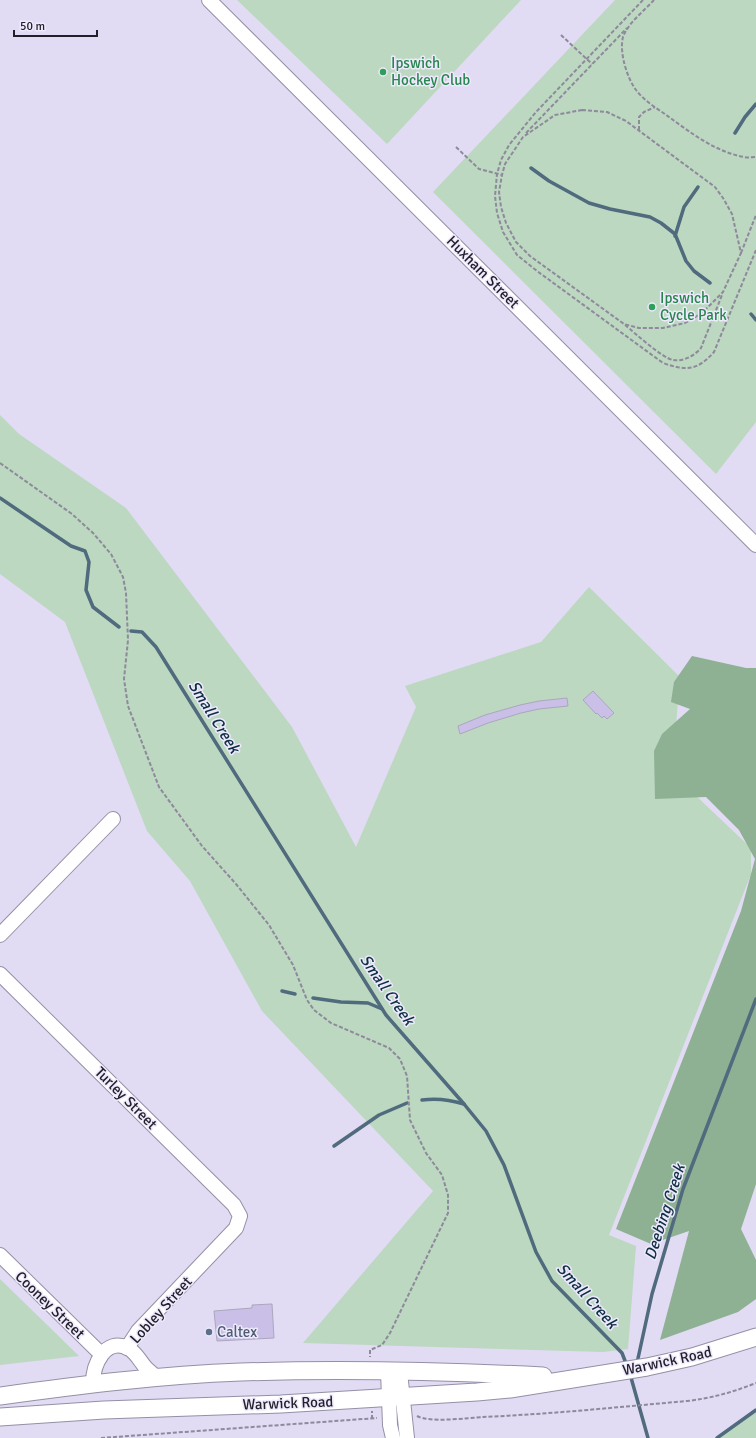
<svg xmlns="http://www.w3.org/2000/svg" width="756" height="1438" viewBox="0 0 756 1438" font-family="Signika,sans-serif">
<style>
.green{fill:#bcd8c0}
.forest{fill:#8eb093}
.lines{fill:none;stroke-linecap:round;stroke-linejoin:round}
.stream{stroke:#506a7e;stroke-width:3.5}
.building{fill:#cabfe7;stroke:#aca6be}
.minor-casing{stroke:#958fa6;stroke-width:16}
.major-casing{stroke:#958fa6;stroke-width:19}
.path{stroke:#8e899b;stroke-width:2;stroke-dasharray:4 2;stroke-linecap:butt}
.minor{stroke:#fff;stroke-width:14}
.major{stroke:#fff;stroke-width:17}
.leisure-dot{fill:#2e9e5b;stroke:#eee9fd;stroke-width:1.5}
.service-dot{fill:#5c6f8a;stroke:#eee9fd;stroke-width:1.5}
.labels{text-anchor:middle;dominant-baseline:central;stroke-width:3;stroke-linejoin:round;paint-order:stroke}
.leisure-label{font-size:15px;fill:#27864d;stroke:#eee9fd;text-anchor:start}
.street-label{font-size:15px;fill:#232029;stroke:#eee9fd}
.service-label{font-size:15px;fill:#4e5e75;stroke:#eee9fd;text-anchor:start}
.water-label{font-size:16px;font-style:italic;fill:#0f3043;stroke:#eee9fd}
</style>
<rect width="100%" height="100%" fill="#e1dbf4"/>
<g class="green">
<path d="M237,0H521L387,144Z"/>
<path d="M615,0H756V422L716,474L433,192Z"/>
<path d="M0,415L19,434L126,508L292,727L356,847L416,707L405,686L541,642L589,587L680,677L672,773L751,848V874L609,1235L636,1246L628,1349L603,1352L303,1343L433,1191L262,1011L190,881L147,831L65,622L0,574Z"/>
<path d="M0,1279L79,1356L0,1365Z"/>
<path d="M756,1412V1438H718Z"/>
</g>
<path class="forest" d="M692,656L746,668H756V1184L741,1229L756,1260V1299L738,1312L660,1340L689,1231L651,1244L616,1229L741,911L755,859L739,830L706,797L655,799L654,751L662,734L690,709L671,702L674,682Z"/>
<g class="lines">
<g class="stream">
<path d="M735,133L745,117L756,104"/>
<path d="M531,168L549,181L589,203L610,209L650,217L661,223L675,234L686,261L694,271L710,283"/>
<path d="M675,236L684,207L698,187"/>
<path d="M751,314L756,320"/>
<path d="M0,498L71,546L85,551L89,562L86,590L93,607L119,627"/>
<path d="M131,631L142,632L156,647L386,1015L464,1104L486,1131L504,1165L536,1252L552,1281L622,1353L627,1366"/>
<path d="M282,991L295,994"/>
<path d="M313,998L341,1002L368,1003L382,1009"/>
<path d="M422,1100C436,1098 451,1100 464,1104"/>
<path d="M334,1146L379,1115L407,1103"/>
<path d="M637,1363L652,1294L683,1189L756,999"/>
<path d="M630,1374L648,1438"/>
<path d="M717,1438L756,1410"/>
</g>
</g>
<g class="building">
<path d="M593,691L614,713L607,719L604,716L602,718L597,713L596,714L583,700Z"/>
<path d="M567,698L568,706L539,709L521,713L488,723L460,734L458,726L485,715L520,705L539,701Z"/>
<path d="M272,1304L274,1338L217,1341L214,1311L252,1308V1305Z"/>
</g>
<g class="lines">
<g class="minor-casing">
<g id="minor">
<path d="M209,0L756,545"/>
<path d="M0,935L113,819"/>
<path d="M0,974L234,1205L240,1216L236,1228L138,1331L127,1348"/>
<path d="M0,1255L101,1354"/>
<path d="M388,1371L390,1425L393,1438"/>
<path d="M400,1372L407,1438"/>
<path d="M93,1383C93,1365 105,1337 128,1348C137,1353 140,1362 147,1369C150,1372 154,1375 157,1377"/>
</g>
</g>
<g class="major-casing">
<g id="major">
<path d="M0,1396C80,1385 160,1375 241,1372C342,1369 443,1371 543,1376"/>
<path d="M0,1417L104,1410L281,1404L477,1392L510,1389L647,1367L692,1357L756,1337"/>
</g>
</g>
<g class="path">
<path d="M643,0L536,112L509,145L501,160L497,174L495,196L497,213L503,232L517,255L537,271L663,363C686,371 697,371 714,352L756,250"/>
<path d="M654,0C644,11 628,23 623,37C619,52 627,78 636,90C644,101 658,109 669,117C691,133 716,152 744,157C748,158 752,157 756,157"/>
<path d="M561,35L592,64"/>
<path d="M582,110L607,112L626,121L715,187L723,198L732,214L741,253L723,292L702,313L685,323L663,328H639L624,324L530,256L516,242L506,223L501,207L499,192L502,175L505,164L523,137L555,115Z"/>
<path d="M639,130V117L644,112L655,107"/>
<path d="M526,133L627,28"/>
<path d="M456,147L479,169L502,175"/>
<path d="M741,253L756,215"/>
<path d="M625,325C635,333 662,358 673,360C684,362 695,355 701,348L722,295"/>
<path d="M0,463L72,514L93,533L111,554L123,577L126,593L128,640L124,679L128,706L159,787L202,846L236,884L269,925L293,965L307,1000L314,1010L331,1023L389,1048L400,1059L407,1076L410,1120L426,1153L442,1175L448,1195V1213L390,1333L382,1345L370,1350V1357"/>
<path d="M417,1416C430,1423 467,1418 483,1417C552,1414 619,1407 687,1401C713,1398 733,1392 756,1383"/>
<path d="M372,1419V1411"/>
<path d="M101,1438L377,1418"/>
</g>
<use href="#minor" class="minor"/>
<use href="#major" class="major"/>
</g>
<g class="leisure-dot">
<circle cx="383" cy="72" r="4"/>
<circle cx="652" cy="307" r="4"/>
</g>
<circle class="service-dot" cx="209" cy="1332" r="4"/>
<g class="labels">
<g class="leisure-label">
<text x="391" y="63">Ipswich<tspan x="391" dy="17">Hockey Club</tspan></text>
<text x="660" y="298">Ipswich<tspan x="660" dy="17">Cycle Park</tspan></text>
</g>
<g class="street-label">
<text transform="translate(483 272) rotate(45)">Huxham Street</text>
<text transform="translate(126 1098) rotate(45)">Turley Street</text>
<text transform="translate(50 1305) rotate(44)">Cooney Street</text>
<text transform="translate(161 1310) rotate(-48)">Lobley Street</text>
<text transform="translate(667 1361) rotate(-12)">Warwick Road</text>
<text transform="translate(288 1403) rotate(-2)">Warwick Road</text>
</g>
<g class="service-label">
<text x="217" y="1332">Caltex</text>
</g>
<g class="water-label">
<text transform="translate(214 717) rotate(58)">Small Creek</text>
<text transform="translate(387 990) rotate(55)">Small Creek</text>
<text transform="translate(665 1212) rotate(-72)">Deebing Creek</text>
<text transform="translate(587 1296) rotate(48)">Small Creek</text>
</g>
</g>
<path d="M14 30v6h83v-6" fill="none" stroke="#232029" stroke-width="2"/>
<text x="20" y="30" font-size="12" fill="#232029" stroke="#eee9fd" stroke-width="3" paint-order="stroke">50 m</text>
</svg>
